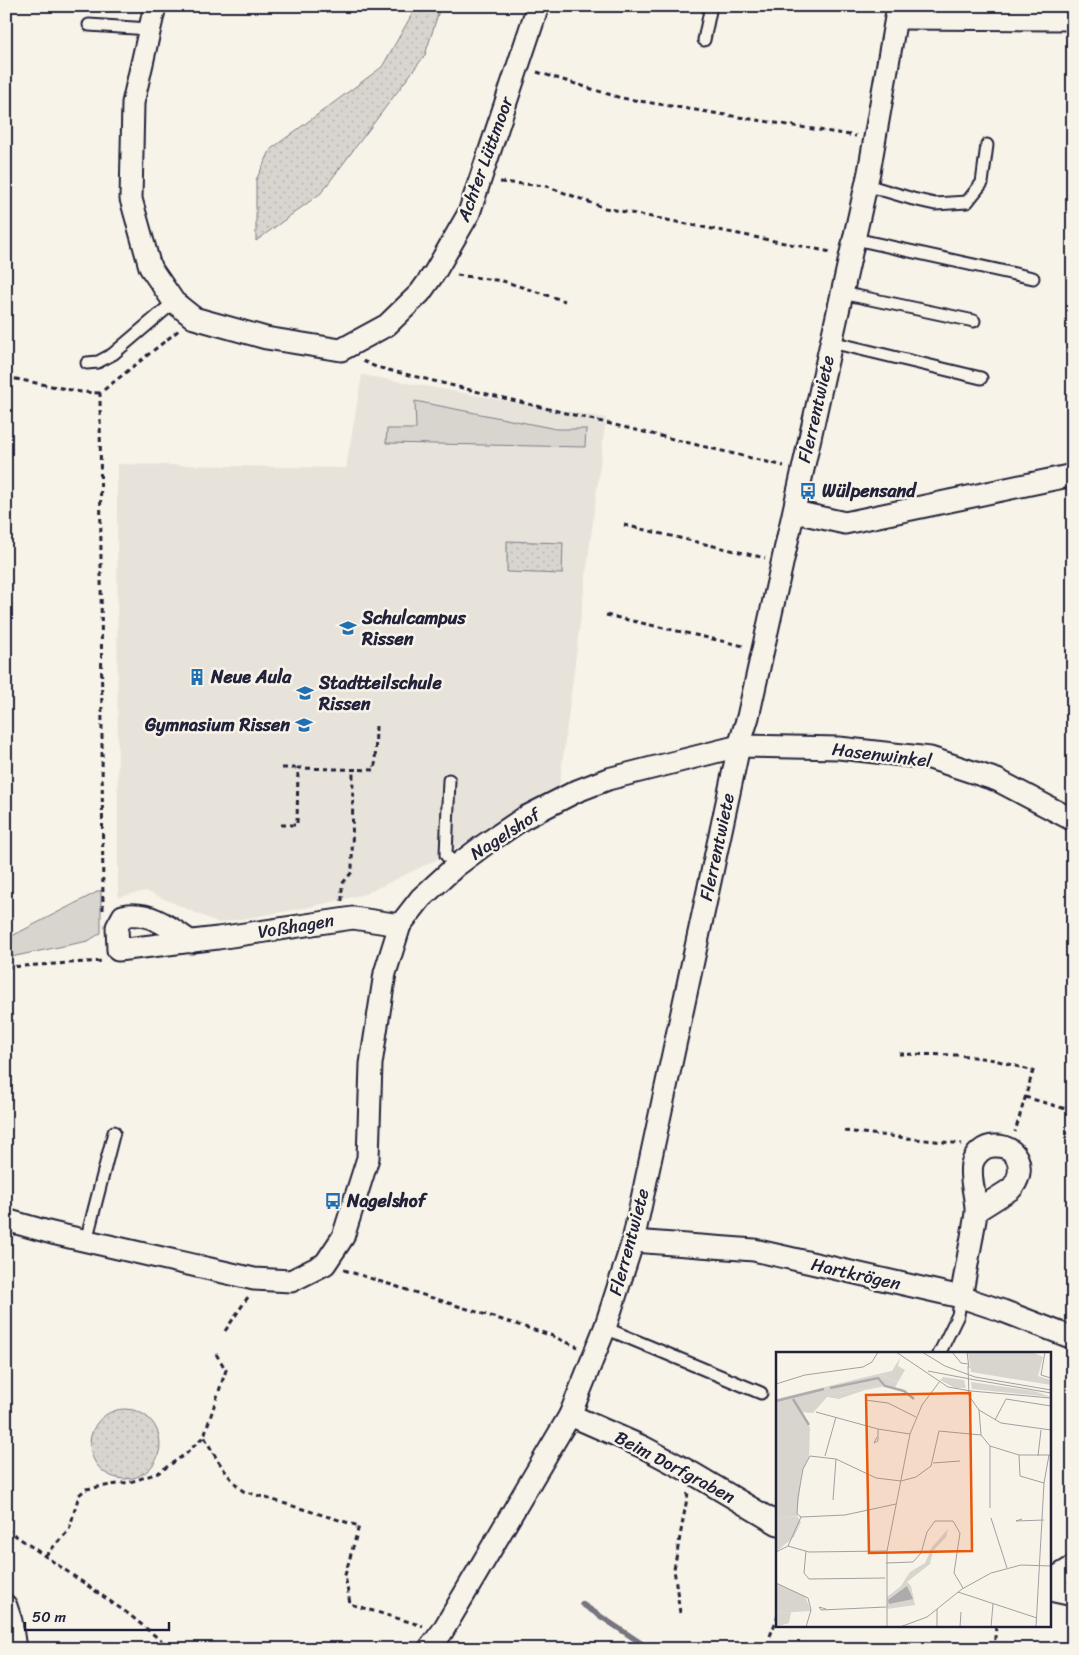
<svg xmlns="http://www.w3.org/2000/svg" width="1079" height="1655" viewBox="0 0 1079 1655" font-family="Sriracha,sans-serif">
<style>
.built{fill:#e7e3db}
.green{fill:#d8d5cf;stroke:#7d7c85}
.park{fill:url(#park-dots);stroke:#7d7c85}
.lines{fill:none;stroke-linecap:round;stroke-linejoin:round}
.stream{stroke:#76747f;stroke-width:5.5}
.lane-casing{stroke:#22223b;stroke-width:15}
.street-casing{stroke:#22223b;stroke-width:25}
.path{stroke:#22223b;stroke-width:3;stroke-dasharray:5 4;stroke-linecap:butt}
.lane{stroke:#f7f3e8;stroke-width:11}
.street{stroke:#f7f3e8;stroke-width:21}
.labels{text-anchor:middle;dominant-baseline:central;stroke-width:5;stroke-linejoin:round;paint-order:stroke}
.street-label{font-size:18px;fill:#22223b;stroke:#f7f3e8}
.poi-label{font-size:18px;font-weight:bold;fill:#22223b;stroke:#f7f3e8;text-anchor:start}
.inset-river{fill:none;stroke:#aeabad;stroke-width:2.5}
.inset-road{fill:none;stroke:#a29fa3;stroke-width:1}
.view{fill:#e8590c;fill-opacity:0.15;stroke:#e8590c;stroke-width:2.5}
.inset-edge{fill:none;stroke:#22223b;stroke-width:2.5}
</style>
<defs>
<pattern id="park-dots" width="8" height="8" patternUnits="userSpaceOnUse" patternTransform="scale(1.25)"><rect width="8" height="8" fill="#d8d5cf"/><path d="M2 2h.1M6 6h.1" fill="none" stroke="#b9b7b3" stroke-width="1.8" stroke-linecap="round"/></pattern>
</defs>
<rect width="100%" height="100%" fill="#f7f3e8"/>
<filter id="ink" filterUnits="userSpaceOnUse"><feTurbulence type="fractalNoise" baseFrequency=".02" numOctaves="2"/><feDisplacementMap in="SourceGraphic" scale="10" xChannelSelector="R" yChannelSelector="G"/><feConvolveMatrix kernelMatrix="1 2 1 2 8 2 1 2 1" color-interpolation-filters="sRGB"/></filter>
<g filter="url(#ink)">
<path class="built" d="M362,375L606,418L559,789L514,813L434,861L365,894L310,907L219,923L146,891L118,897L117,464L346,468Z"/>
<g class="green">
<path d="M415,401L556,429H586L585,447L386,443L387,429H416Z"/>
<path d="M101,890V933L88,941L6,958V939Z"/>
</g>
<g class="park">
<path d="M415,6H438V14L425,55L321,193L256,241V180L271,149L382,67L415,9Z"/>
<path d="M507,541L563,543L562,574L507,572Z"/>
<circle cx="125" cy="1444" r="35"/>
</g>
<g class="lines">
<path class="stream" d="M582,1604L650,1649"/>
<g class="lane-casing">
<g id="lane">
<path d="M89,25L149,29"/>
<path d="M704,40L711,6"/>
<path d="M866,185L913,199L935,204L967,202L982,183L987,145"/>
<path d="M855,239L1033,278"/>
<path d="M842,293L974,321"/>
<path d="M831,342L981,378"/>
<path d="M87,363L98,362L113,354L174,302"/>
<path d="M449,780L446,855L456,866"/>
<path d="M86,1241L114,1132"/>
<path d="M605,1328L761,1393"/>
<path d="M939,1354L958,1315L961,1297"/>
</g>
</g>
<g class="street-casing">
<g id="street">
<path d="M155,6L133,103L131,199L150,267L174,302L194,318L266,338L341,350L387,325L420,293L435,272L469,213L538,6"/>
<path d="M897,18L1073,19"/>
<path d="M795,512L845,523L1073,475"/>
<path d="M191,942C171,928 149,910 123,916L117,927L118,950L218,938L353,918L400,925"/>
<path d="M6,1220L52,1233L254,1279L291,1281L325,1264L343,1237L368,1158L371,1064L385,973L400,925L421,898L456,866L484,845L524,818L577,791L608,779L739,746L839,748L930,758L997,780L1073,820"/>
<path d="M633,1241L754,1250L961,1297L1003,1311L1073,1338"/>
<path d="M961,1297C965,1277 968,1257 972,1237C973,1228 976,1219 976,1210C976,1195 969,1179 972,1164C975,1154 984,1146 994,1146C1019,1144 1027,1172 1011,1189L976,1211"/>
<path d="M570,1415L643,1447L692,1473L778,1524"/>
<path d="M1050,1581L1073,1567"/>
<path d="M1050,1590L1073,1595"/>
<path d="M6,1606L11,1621L15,1649"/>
<path d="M429,1649L442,1632L570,1415L605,1328L633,1241L739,746L748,717L869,172L898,6"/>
</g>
</g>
<g class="path">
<path d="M537,72L621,98L856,136"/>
<path d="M500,182L546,186L605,208L831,252"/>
<path d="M457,275L503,281L565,301"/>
<path d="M363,361L376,367L784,466"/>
<path d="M6,377L81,392L100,393"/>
<path d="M624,525L765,558"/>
<path d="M606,615L744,646"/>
<path d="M282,768H298"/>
<path d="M281,825H297L298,768L375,770L376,724"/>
<path d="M342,901V884L352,872L353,770"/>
<path d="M103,910L100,393L179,330"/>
<path d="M6,967L103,961"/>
<path d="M899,1054L959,1055L995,1060L1033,1071L1015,1132"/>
<path d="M1025,1097L1073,1111"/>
<path d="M844,1131L962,1144"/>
<path d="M344,1270L550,1335L578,1347"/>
<path d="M225,1331L248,1297"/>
<path d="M216,1354L226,1370L204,1436C214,1455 226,1476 243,1491L359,1526L345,1575L350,1604L423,1626"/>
<path d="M6,1529L130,1615L171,1649"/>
<path d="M45,1556L69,1530L79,1495L86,1489L130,1482L158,1473L187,1453L204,1436"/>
<path d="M680,1613L674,1569L688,1493"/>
<path d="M770,1636L778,1616"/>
<path d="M994,1649L996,1626"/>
</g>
<use href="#lane" class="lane"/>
<use href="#street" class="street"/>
</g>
</g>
<defs>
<g id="bus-bare" transform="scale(1.35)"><path d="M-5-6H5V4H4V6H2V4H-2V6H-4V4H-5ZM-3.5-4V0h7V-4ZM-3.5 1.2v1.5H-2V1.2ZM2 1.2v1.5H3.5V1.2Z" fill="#1f6fb2" stroke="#f7f3e8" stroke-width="2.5" paint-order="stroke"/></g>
<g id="school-bare" transform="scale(1.35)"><path d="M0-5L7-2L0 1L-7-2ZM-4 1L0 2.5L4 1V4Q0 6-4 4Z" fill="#1f6fb2" stroke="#f7f3e8" stroke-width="2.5" paint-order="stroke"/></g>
<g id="building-bare" transform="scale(1.35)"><path d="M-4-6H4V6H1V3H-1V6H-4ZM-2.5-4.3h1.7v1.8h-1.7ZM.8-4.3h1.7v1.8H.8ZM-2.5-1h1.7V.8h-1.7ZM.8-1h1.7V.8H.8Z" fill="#1f6fb2" stroke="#f7f3e8" stroke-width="2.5" paint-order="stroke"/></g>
</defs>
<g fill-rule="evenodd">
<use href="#bus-bare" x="808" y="491"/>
<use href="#school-bare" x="348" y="628"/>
<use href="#building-bare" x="197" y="677"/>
<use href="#school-bare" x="305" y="693"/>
<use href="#school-bare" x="304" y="725"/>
<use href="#bus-bare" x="333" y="1201"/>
</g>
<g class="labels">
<g class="street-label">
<text transform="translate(485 159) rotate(-70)">Achter Lüttmoor</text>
<text transform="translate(816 409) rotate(-77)">Flerrentwiete</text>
<text transform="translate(882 755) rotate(7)">Hasenwinkel</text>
<text transform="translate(505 834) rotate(-33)">Nagelshof</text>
<text transform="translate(717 847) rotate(-78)">Flerrentwiete</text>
<text transform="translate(296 926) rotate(-9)">Voßhagen</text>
<text transform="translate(629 1242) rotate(-75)">Flerrentwiete</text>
<text transform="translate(856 1274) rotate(13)">Hartkrögen</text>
<text transform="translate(675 1467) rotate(28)">Beim Dorfgraben</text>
</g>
<g class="poi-label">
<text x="822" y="491">Wülpensand</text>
<text x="362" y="618">Schulcampus<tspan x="362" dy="21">Rissen</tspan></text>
<text x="211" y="677">Neue Aula</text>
<text x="319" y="683">Stadtteilschule<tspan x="319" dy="21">Rissen</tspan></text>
<text x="290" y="725" text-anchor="end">Gymnasium Rissen</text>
<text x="347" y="1201">Nagelshof</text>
</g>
</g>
<g transform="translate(776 1352)">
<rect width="275" height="275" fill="#f7f3e8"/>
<path d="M124,6L122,14L129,18L122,30L102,22L116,19ZM167,25L188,28L190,36H179L164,28ZM95,27L105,29L107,34L55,42L63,35ZM195,30L258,39L275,45L196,37ZM15,45L34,76L33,105L26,120L21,164L0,167V49ZM15,260L13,271L0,275V261Z" fill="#d8d5cf"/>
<path d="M256,0L267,5L262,24L275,28V33L195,20L192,1ZM102,22L122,30L119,36L111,34L89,38L63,47L51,45L37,61L23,60L15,45L0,49V47ZM95,27L107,34L55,42L63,36ZM21,164L25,170L18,185L0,200V167ZM0,231L29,244L35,259L0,261Z" fill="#d8d5cf" fill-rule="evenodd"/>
<path d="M172,177L170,185L157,199L154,212L131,230L135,234L139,253L111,257V245L125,234L134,220L149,211L156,195Z" fill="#d8d5cf"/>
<path d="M131,234L137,247L113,252L112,248Z" fill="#aeabad"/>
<path class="inset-river" d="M54,36L102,26L109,34L128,39L138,47M17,47L33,73M0,49L48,37"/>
<path class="inset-road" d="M120,0L172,35L195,39M146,0L169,14L199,25L275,38M176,0L185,11L192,12M191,0L193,16M269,0L265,23L275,26M192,14L193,44L203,58L225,71L275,78M152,19L194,27M194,27L275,41M0,32L29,23L87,15L96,10L102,0M195,39L275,46M89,48L112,51L140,65M203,58L205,83L214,94L243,103H275M40,60L102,77L134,82M219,68L230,47L275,54M101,85L98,91L102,89V77M243,103L244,124L268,131M49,104L60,65M262,104L265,78M157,111L184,109M268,131L273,103M57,148L60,107M214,156V94M25,165L21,162L22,145L27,117L34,104L60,107L100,126L125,129L140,125L155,114L163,79L205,83M25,165L69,163L120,152M215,166L231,216M246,167L240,169L268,168M12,194L33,200L111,199M30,199L28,221L33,227L109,226M0,200L12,194L25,165M110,211L137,210L145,201L151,180L159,169H177L184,181L178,221L187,236M0,231L32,246L35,258L30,275M182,240L261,266M50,257L43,255L45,258L110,255M161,257V275M111,275V199L134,82L146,53L164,29M124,275L151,265L186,237L215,221L245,213L275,214M184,275L185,260M215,275L217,252M260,275L268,131"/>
<path class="view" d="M194,41L196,199L93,201L90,43Z"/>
<rect width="275" height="275" class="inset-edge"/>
</g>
<rect width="1079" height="1655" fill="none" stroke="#f7f3e8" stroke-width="25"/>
<rect x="12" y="12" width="1054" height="1630" fill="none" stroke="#22223b" stroke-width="2" filter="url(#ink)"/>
<path d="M25 1622v8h144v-8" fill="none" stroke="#22223b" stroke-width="2.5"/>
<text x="32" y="1622" font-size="15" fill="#22223b" stroke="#f7f3e8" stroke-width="4" paint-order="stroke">50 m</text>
</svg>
